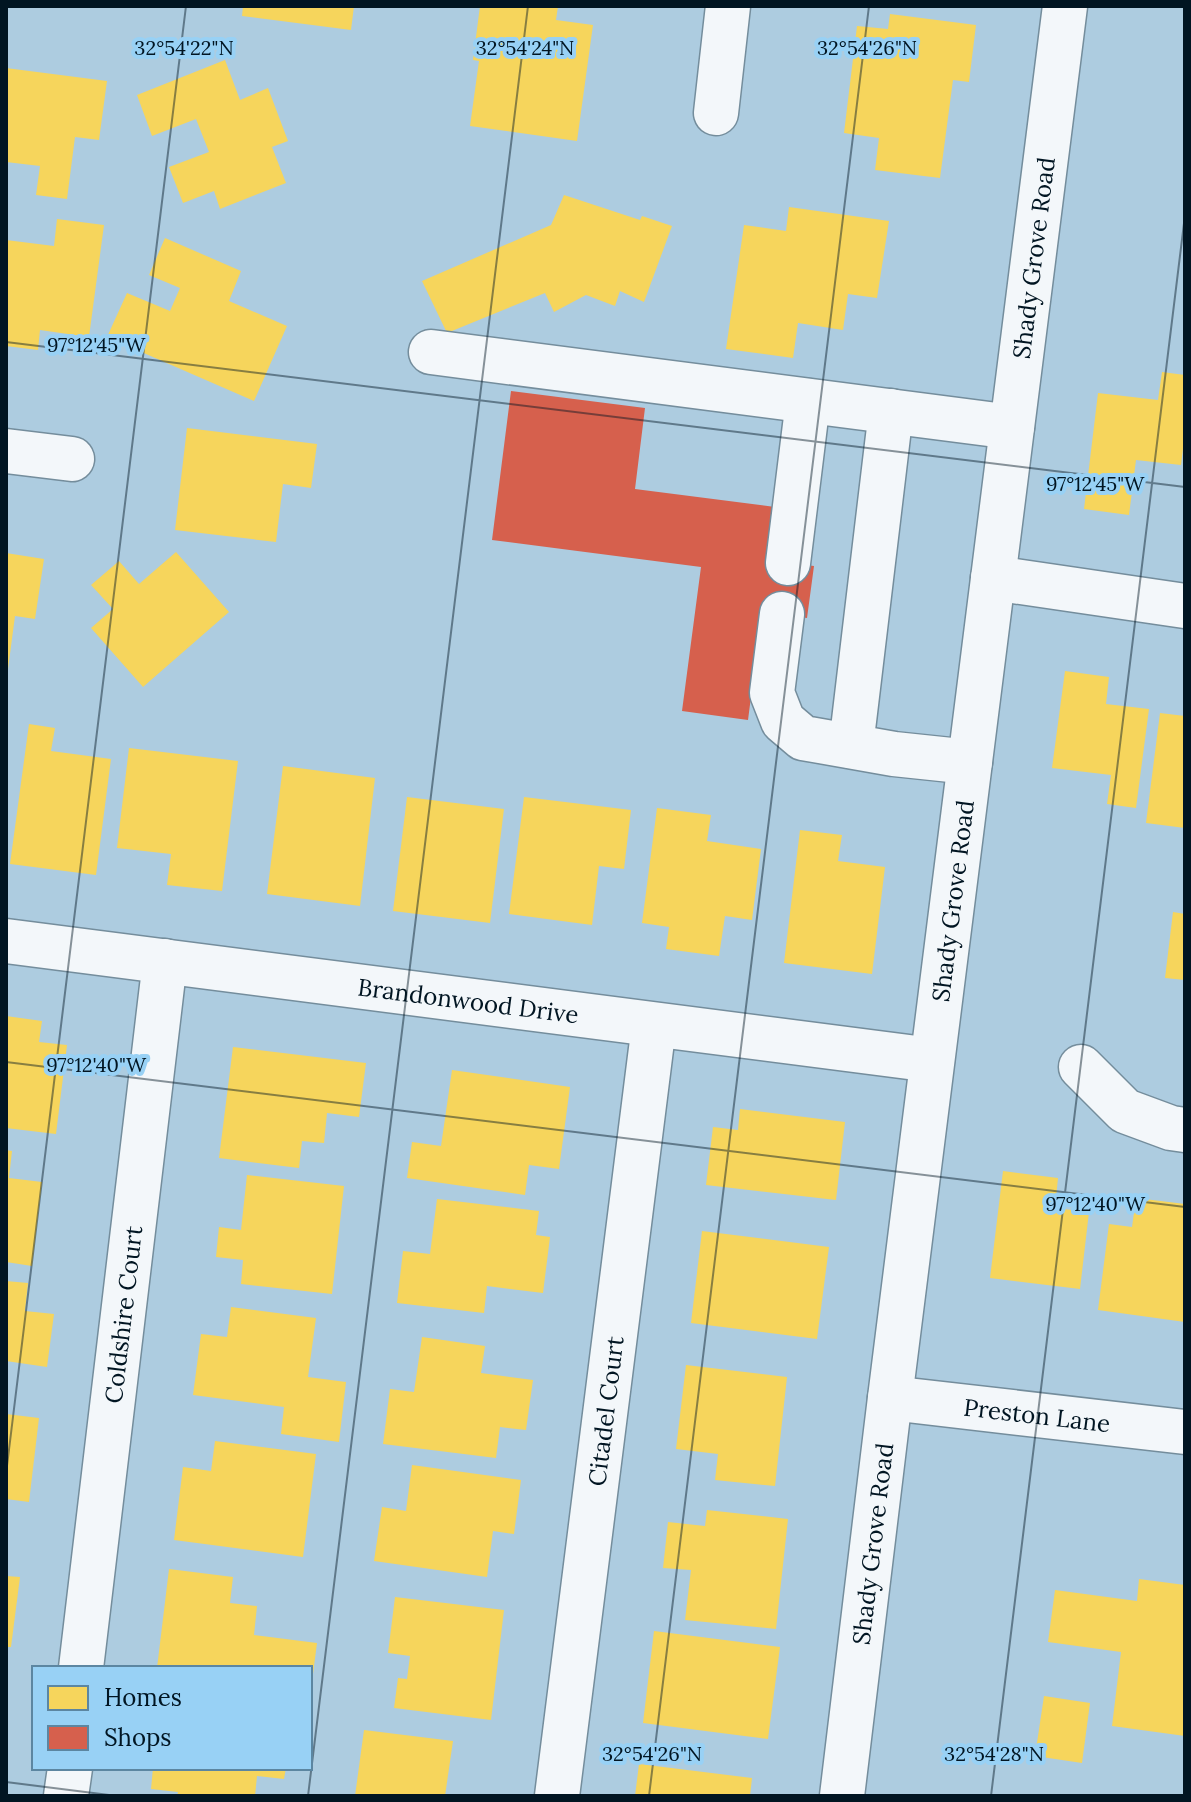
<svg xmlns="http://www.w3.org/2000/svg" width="1191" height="1802" viewBox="0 0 1191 1802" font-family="Lora,serif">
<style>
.homes{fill:#f6d55c}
.shops{fill:#d6604d}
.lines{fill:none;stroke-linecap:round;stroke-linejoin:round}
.minor-casing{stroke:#748d9c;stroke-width:47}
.minor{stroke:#f3f7fa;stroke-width:44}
.ticks{fill:none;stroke:#011522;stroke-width:2;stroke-opacity:0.45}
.labels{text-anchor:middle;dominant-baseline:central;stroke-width:8;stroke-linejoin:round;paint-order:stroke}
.street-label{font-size:24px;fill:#011522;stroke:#98d1f5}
.ticks-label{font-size:20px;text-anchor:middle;fill:#011522;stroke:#98d1f5;stroke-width:8;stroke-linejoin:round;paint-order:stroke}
</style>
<rect width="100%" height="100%" fill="#adcce0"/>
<g class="homes">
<path d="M243,6H354L351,30L242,16Z"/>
<path d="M480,6H558L556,20L593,25L577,141L470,126L479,61L473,60Z"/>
<path d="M890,14L976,25L969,82L953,80L940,178L875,170L879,138L844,133L857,26L888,29Z"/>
<path d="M225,60L240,100L268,88L288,141L272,147L286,183L220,209L214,191L183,203L169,167L209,152L196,119L152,136L137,95Z"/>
<path d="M6,68L107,81L99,140L75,137L67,199L36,195L40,166L6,162Z"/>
<path d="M564,195L640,220L642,216L672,226L644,302L620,291L615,306L586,295L554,312L545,293L447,333L422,281L551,225Z"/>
<path d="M789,207L889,221L877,298L848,294L843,330L798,323L793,358L726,349L744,225L786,231Z"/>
<path d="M57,219L104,225L89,337L40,330L38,350L6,346V240L54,246Z"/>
<path d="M165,238L241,271L229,301L287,326L254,401L107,337L127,293L170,311L180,288L149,275Z"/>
<path d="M1162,372L1185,375V432L1181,465L1136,460L1129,515L1084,509L1098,393L1158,400Z"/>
<path d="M187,428L317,444L311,488L283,484L276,542L175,530Z"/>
<path d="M176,552L229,612L143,687L91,628L113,609L91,585L119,561L139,584Z"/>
<path d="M6,553L44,559L35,619L15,616L8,669H6Z"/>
<path d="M1065,671L1109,677L1106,704L1149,709L1136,808L1107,804L1111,775L1052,768Z"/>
<path d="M1160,713L1185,716V828L1146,823Z"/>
<path d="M29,724L55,728L51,751L111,759L96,875L10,864Z"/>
<path d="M129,748L238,761L222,891L167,885L171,854L117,848Z"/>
<path d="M283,766L375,778L360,906L267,894Z"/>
<path d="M407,797L504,809L490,923L393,911Z"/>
<path d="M524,797L631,810L624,869L599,866L592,925L509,914Z"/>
<path d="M657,808L711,815L707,841L761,849L752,920L725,916L719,956L666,949L669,927L642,923Z"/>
<path d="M800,830L842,835L838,861L885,867L872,974L784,963Z"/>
<path d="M1173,912L1185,914V980L1165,978Z"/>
<path d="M6,1016L42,1021L39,1042L67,1045L56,1134L6,1128Z"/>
<path d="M233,1047L366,1063L359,1117L327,1113L324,1143L302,1141L299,1168L219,1158Z"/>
<path d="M452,1070L570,1087L559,1169L529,1165L525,1195L407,1178L412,1142L441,1146Z"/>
<path d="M740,1109L845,1122L836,1200L706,1185L713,1127L738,1130Z"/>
<path d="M6,1150L12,1151L9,1178L42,1182L32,1266L6,1262Z"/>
<path d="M1003,1171L1058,1178L1055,1208L1089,1212L1080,1289L990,1278Z"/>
<path d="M247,1175L344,1186L332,1294L241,1284L243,1260L216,1257L219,1227L241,1230Z"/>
<path d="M1136,1198L1185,1204V1322L1098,1310L1109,1224L1132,1227Z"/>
<path d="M437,1199L539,1211L536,1235L550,1237L543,1293L487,1286L484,1313L397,1303L403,1251L430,1254Z"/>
<path d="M702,1231L829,1247L817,1339L691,1323Z"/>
<path d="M6,1281L28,1283L25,1311L54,1314L47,1367L6,1361Z"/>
<path d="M231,1307L316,1318L308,1377L346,1382L339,1442L281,1434L284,1407L193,1395L201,1334L227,1337Z"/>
<path d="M422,1337L485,1346L481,1373L533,1380L526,1430L500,1427L496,1458L383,1444L390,1389L414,1392Z"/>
<path d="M686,1365L787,1377L775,1486L715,1480L718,1454L676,1449Z"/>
<path d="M6,1414L39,1418L29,1502L6,1499Z"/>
<path d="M215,1441L316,1454L303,1557L174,1540L183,1467L211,1471Z"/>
<path d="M412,1465L521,1480L514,1534L493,1531L487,1577L374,1561L382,1507L406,1511Z"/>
<path d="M707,1510L788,1519L776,1629L685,1620L691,1570L663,1568L668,1522L705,1526Z"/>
<path d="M169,1569L233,1577L230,1603L257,1606L254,1635L317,1643L313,1674H310V1668H157Z"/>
<path d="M6,1576L20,1577L11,1647H6Z"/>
<path d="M1139,1579L1185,1585V1736L1112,1726L1121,1652L1048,1642L1055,1590L1137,1601Z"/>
<path d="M395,1597L504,1610L491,1720L394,1708L398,1678L407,1679L410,1656L388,1653Z"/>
<path d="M654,1631L780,1647L768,1739L643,1723Z"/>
<path d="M1044,1696L1090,1703L1082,1763L1035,1756Z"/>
<path d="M364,1730L453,1741L445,1796H355Z"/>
<path d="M639,1764L752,1778L750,1796H635Z"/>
<path d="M153,1768H286L284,1779L257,1776L255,1796H177L178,1792L151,1789Z"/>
</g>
<path class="shops" d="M511,391L645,408L635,489L775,507L768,560L814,566L807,618L762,612L748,720L682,711L701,567L492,540Z"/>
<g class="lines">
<g class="minor-casing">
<g id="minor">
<path d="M716,113L728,6"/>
<path d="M431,352L1012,427"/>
<path d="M6,451L72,459"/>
<path d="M788,563L808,401"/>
<path d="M993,578L1185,606"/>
<path d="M782,614L772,693L783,721L803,738L894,754L970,762"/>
<path d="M851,746L891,411"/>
<path id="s1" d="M6,941L932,1060"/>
<path d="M1081,1067L1125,1111L1171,1128L1185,1130"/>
<path id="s2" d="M890,1398L1185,1432"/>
<path id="s3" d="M81,1668L165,961"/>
<path d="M66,1796L70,1768"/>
<path id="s4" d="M557,1796L654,1025"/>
<path id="s5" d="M842,1796L890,1398L1065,6"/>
</g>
</g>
<use href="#minor" class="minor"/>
</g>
<path class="ticks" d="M6,342L1185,487M6,1062L1185,1207M6,1474L186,6M6,1782L117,1796M308,1796L528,6M649,1796L869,6M991,1796L1185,215"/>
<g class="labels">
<g class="street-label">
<text stroke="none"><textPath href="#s5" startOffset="1550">Shady Grove Road</textPath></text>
<text stroke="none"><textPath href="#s5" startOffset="902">Shady Grove Road</textPath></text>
<text stroke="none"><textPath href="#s1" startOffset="466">Brandonwood Drive</textPath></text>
<text stroke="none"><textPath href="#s3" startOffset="356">Coldshire Court</textPath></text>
<text stroke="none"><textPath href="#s4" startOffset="388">Citadel Court</textPath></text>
<text stroke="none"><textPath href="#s2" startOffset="148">Preston Lane</textPath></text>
<text stroke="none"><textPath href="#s5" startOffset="254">Shady Grove Road</textPath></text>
</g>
</g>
<g class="ticks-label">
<text x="184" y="55">32°54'22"N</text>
<text x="525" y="55">32°54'24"N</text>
<text x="867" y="55">32°54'26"N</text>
<text x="96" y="352">97°12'45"W</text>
<text x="1095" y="491">97°12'45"W</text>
<text x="96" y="1072">97°12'40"W</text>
<text x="1095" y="1211">97°12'40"W</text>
<text x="652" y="1761">32°54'26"N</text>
<text x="994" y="1761">32°54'28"N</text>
</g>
<rect width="1191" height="1802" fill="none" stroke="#011522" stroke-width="16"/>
<rect x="32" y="1666" width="280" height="104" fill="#98d1f5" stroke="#5c86a1" stroke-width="2"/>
<rect x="48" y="1686" width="40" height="24" fill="#f6d55c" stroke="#5c86a1" stroke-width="2"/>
<text x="104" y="1706" font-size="24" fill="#011522">Homes</text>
<rect x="48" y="1726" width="40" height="24" fill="#d6604d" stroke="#5c86a1" stroke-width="2"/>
<text x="104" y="1746" font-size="24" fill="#011522">Shops</text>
</svg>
